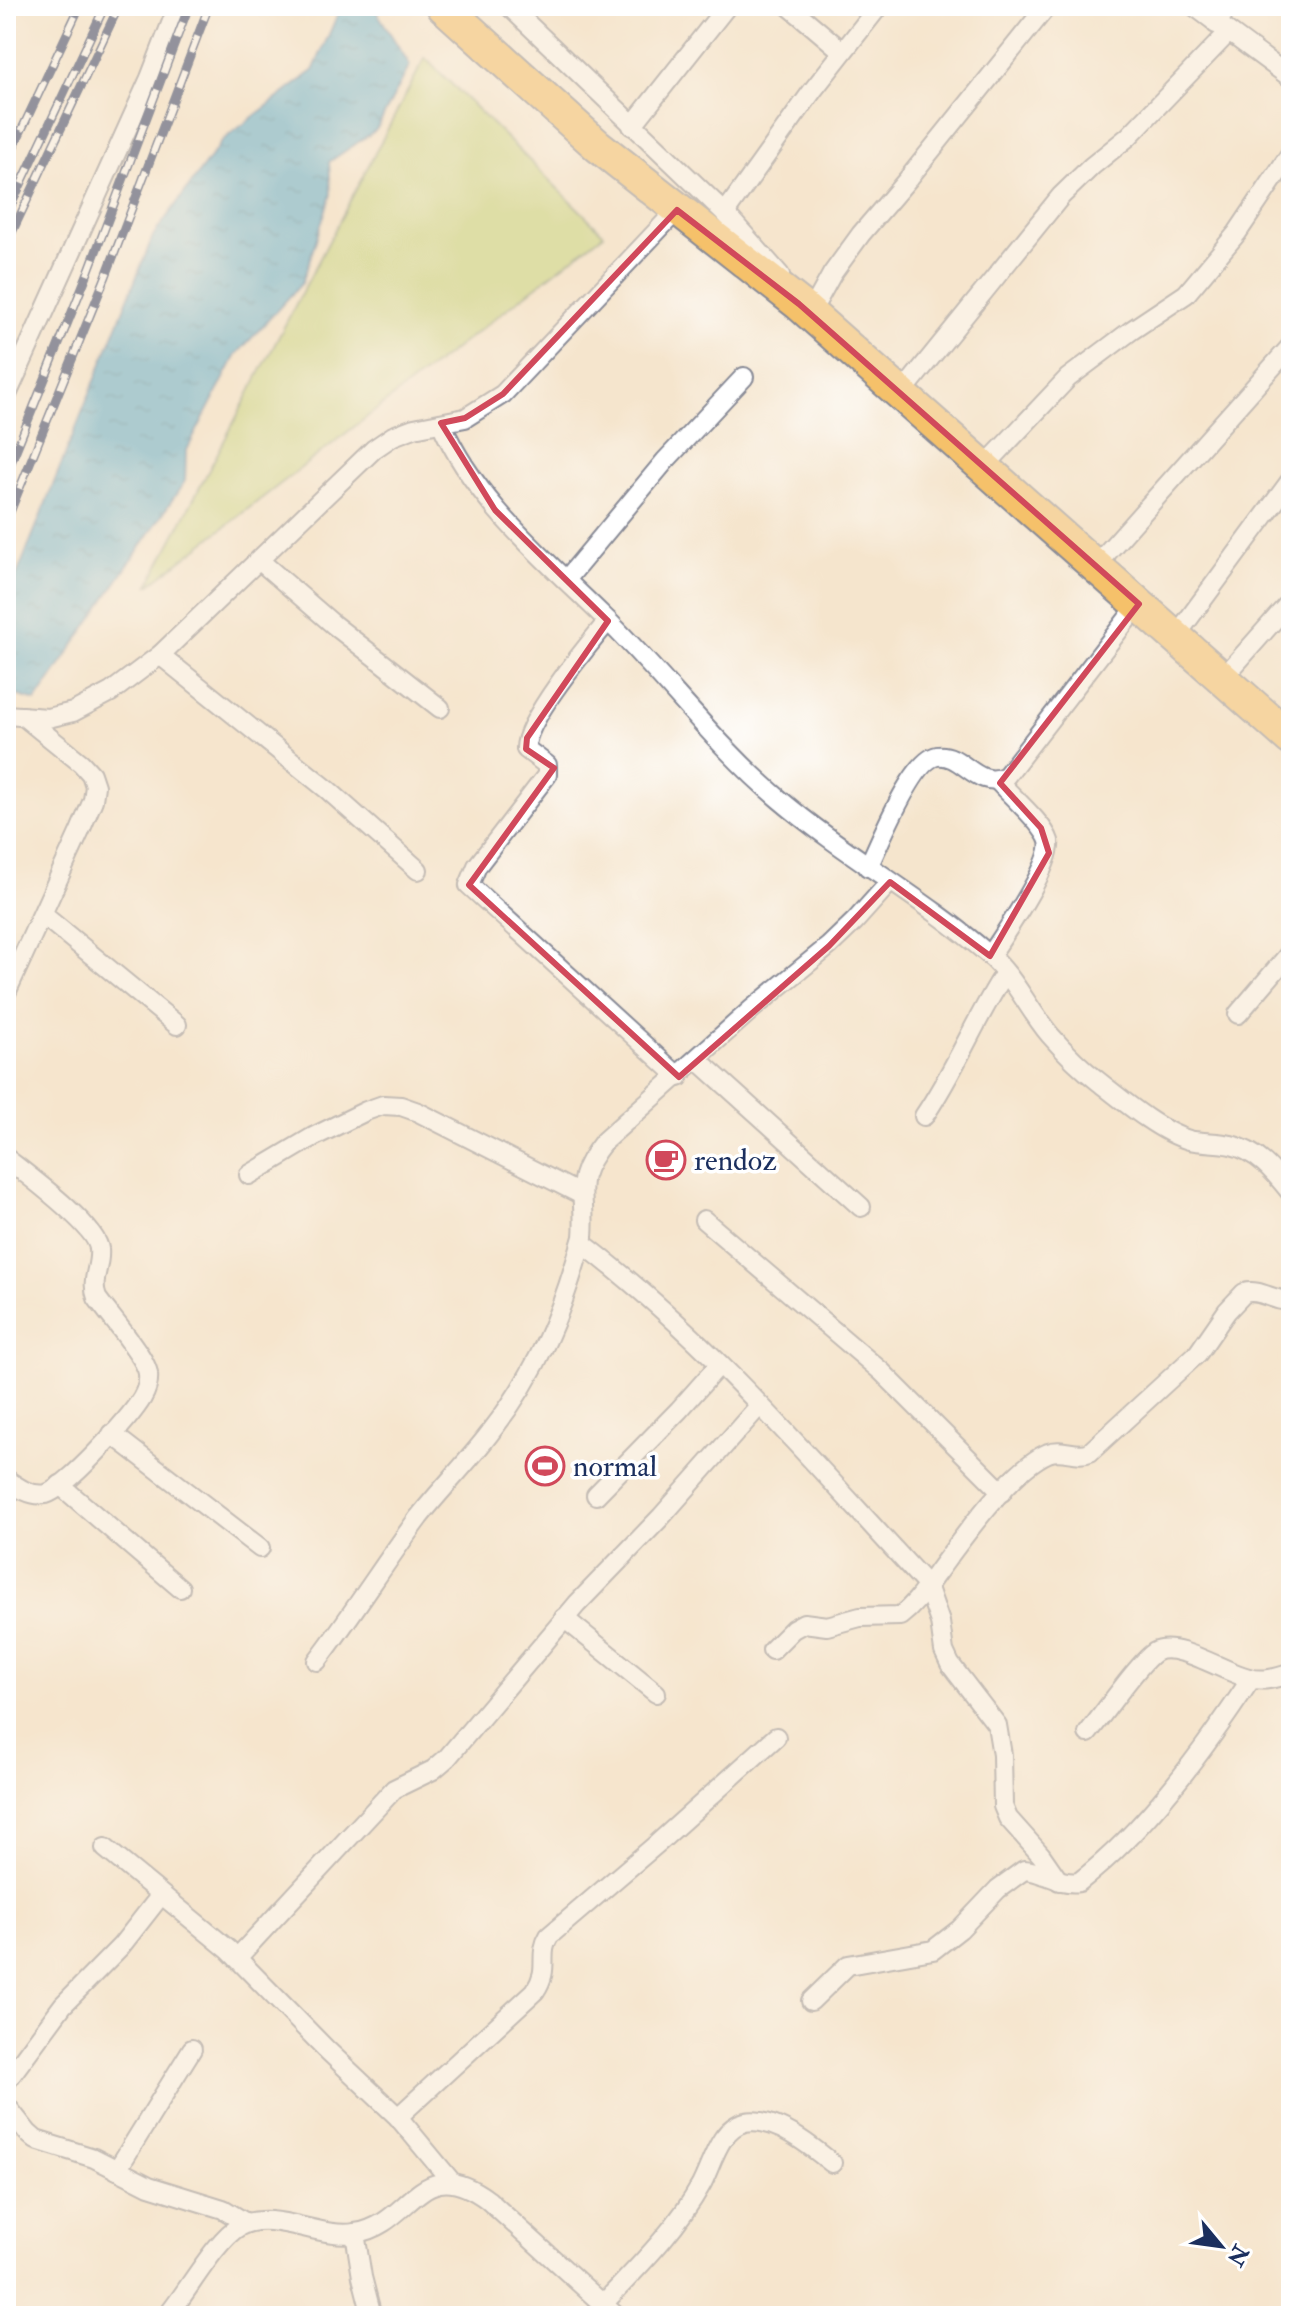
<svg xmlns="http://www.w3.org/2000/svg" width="1297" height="2322" viewBox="0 0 1297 2322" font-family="'IM FELL Double Pica',serif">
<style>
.garden{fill:#c2d477;stroke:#6e826a;stroke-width:2}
.water{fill:url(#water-ripples);stroke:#386e98;stroke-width:2}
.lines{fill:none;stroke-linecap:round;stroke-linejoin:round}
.street-casing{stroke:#888a96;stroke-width:22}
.highway-casing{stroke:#888a96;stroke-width:36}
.street{stroke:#fff;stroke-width:18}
.highway{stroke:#f5c16b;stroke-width:32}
.rail-casing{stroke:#1b2f5e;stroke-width:9}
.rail{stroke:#fff;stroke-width:6;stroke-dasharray:18;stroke-linecap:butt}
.marked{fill:none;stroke:#d1495b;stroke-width:6;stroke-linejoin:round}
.labels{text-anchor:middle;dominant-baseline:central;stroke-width:7;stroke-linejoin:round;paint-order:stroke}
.poi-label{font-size:30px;fill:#1b2f5e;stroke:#fff;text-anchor:start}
</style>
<defs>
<pattern id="water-ripples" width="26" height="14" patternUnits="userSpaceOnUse" patternTransform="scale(2)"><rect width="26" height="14" fill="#54acd1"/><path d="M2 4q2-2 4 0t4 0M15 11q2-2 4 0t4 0" fill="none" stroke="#458cad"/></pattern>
</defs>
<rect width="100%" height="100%" fill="#fff"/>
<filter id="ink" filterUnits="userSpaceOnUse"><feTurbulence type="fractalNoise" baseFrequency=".0125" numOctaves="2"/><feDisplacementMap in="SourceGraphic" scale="16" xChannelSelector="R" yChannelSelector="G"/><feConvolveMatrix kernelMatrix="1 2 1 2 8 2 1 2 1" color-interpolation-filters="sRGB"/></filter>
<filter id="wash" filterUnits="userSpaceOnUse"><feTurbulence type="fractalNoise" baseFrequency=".006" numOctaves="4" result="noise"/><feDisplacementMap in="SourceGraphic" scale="32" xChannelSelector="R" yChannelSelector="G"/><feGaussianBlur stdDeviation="1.8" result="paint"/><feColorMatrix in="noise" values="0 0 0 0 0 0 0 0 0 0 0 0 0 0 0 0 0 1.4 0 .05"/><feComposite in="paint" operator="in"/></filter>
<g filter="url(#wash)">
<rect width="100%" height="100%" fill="#f5e5cd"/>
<path class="garden" d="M425,58L604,234L148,586Z"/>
<path class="water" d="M346,6H373L410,65L376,130L329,162L331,194L302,283L236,355L186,452L185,481L36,701L6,692V602L153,236L223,140L313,71L340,9Z"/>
</g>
<g filter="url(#ink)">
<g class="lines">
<g class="street-casing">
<g id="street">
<path d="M509,6L725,213L780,275"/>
<path d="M789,6L842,51"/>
<path d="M1194,6L1291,78"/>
<path d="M1216,24L1229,6"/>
<path d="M632,126L727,6"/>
<path d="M725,213L813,90L879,6"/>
<path d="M810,314L832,274L861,234L908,179L1047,6"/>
<path d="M901,394L1061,196L1092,166L1128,137L1228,33"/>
<path d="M6,397L150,78L178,6"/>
<path d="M441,423C476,503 542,556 603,616C664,675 714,744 779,799C845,855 922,897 988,954C1014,976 1028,1009 1050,1035C1064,1051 1081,1068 1098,1081C1122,1100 1160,1132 1189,1140C1203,1143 1218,1142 1231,1145C1258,1151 1275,1173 1291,1193"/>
<path d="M984,467L1068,378L1132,330L1186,294L1237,233L1291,153"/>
<path d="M260,561L334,625L440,708"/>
<path d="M1096,565L1291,346"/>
<path d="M566,580L665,461L744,377"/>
<path d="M608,621C589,644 524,722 526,749L547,765V775L477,866L469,885L679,1077"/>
<path d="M1176,636L1291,480"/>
<path d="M160,655L328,790L418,870"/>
<path d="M1223,678L1291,601"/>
<path d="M6,715L48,718L73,712L111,692L160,655L374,449L393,436L414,428L465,418L503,394L677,210"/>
<path d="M868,867C879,845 912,760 937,756C963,752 976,791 1006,776L1139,604"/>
<path d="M43,915L177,1025"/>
<path d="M990,956C1003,936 1054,862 1049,841C1044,824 1010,795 997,780"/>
<path d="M6,993L80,831L93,800L95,786L91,774L81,763L23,716"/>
<path d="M1238,1014L1291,952"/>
<path d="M698,1060L861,1207"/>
<path d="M924,1116C955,1071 975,1019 1005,973"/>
<path d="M6,1158C26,1174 97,1226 99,1249C101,1267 90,1279 97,1298C108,1314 147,1358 148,1374C149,1383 146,1391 142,1398C130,1418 66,1489 46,1494C31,1497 17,1487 6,1479"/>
<path d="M249,1175L313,1137L366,1111L383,1105L401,1106L418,1112L580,1194"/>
<path d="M704,1220L882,1372L1002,1492"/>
<path d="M582,1243C711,1341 817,1467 927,1585L940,1622L944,1651L950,1664L997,1725L1002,1755L1003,1806L1008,1818L1041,1855L1059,1881"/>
<path d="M112,1434L260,1548"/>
<path d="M60,1485L180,1588"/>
<path d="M596,1495L679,1410L719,1365"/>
<path d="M564,1618L656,1693"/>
<path d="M772,1650L793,1629L804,1623L827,1626L860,1617L900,1616C916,1604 925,1589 936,1574C961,1540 1011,1469 1048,1453C1063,1447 1076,1458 1090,1452L1198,1353L1227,1311L1244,1293C1261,1288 1274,1303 1291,1300"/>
<path d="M317,1661C353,1614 384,1564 419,1517C442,1488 468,1462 490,1433C539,1370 562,1313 583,1237C587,1190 570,1184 604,1141L752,1009L829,946L855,921L890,882"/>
<path d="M1088,1733C1102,1716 1141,1660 1155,1652C1177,1640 1225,1673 1249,1678C1263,1682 1277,1678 1291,1673"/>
<path d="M105,1848L229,1950L326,2049L398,2117L451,2181"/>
<path d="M237,1958L394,1789L433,1770L447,1758L577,1604L661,1517L760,1405"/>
<path d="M811,2001L848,1965L933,1950L960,1929L998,1889L1024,1870C1044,1871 1059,1885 1079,1882C1146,1830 1204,1750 1251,1679"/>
<path d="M6,2082L63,2005L121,1946L161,1895"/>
<path d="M6,2105L28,2133L36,2140L94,2158L149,2186L223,2209L246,2223"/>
<path d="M398,2117L535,1991C551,1967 537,1956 549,1936L658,1843L776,1737"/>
<path d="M117,2170L192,2049"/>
<path d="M355,2233L362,2277L372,2316"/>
<path d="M603,2304C638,2267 676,2230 701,2185C712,2165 719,2128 745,2122C774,2116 811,2146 832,2163"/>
<path d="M167,2316C187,2293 216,2239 240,2226C273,2209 319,2239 355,2233C413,2225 419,2149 488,2200L616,2316"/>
</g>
</g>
<g class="highway-casing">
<path id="highway" d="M443,6L598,146L799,304L1291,739"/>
</g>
<use href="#street" class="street"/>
<use href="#highway" class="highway"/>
<g class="rail-casing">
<g id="rail">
<path d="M6,163L80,6"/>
<path d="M6,216L105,6"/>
<path d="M6,245L119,6"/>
<path d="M6,475L89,270L189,6"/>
<path d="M6,522L106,276L209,6"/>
</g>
</g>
<use href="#rail" class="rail"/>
</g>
</g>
<path d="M0 0H1297V2322H0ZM677,210L799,304L1139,604L1000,783L1041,828L1049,853L990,956L890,882L829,946L679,1077L469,885L554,768L526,749L527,738L608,621L495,510L441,423L465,418L503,394Z" fill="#f5e5cd" fill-opacity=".55" fill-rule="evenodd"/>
<path class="marked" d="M677,210L799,304L1139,604L1000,783L1041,828L1049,853L990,956L890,882L829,946L679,1077L469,885L554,768L526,749L527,738L608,621L495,510L441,423L465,418L503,394Z"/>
<defs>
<g id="cafe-ring" transform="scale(2)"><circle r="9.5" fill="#fff" stroke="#d1495b" stroke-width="1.5"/><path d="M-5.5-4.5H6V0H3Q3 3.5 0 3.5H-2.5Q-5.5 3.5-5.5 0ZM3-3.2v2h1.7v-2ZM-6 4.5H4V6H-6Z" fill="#d1495b"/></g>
<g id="stadium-ring" transform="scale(2)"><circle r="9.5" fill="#fff" stroke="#d1495b" stroke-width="1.5"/><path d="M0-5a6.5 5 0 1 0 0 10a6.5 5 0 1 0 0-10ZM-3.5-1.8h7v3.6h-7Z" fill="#d1495b"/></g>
</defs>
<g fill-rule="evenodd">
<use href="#cafe-ring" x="666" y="1160"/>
<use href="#stadium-ring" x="545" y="1466"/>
</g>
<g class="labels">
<g class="poi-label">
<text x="694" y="1160">rendoz</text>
<text x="573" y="1466">normal</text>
</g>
</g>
<rect width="1297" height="2322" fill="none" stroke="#fff" stroke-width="32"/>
<g transform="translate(1221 2246) rotate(119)" stroke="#ffffff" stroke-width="6" paint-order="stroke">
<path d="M0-6L14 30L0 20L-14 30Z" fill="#1b2f5e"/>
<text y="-12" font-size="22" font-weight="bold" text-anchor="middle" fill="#1b2f5e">N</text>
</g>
</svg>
